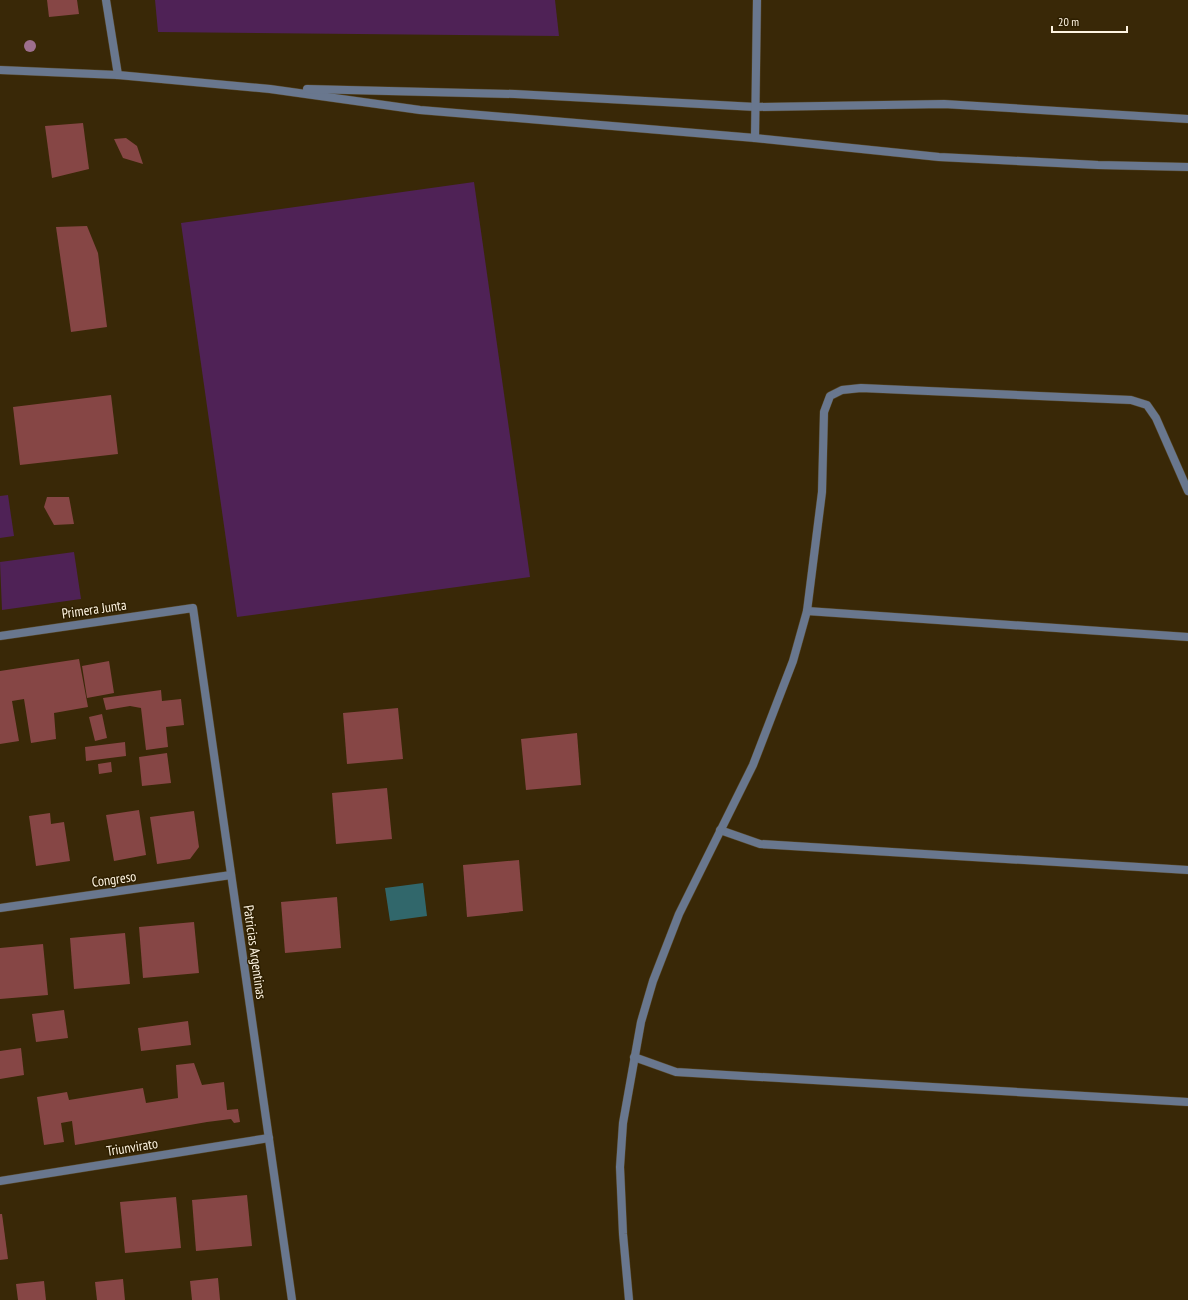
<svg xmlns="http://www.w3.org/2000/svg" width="1188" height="1300" viewBox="0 0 1188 1300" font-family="'PT Sans Narrow',sans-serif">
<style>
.green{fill:#4f2256}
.water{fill:#31676b}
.building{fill:#864645}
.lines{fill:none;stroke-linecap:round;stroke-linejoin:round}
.minor-casing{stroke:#554526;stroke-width:9}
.minor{stroke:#69778e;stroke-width:8}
.tree{fill:#9e6f8e}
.labels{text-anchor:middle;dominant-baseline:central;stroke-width:3;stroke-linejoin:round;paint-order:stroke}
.street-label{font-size:14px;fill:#fef4e1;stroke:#2e1f00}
</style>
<rect width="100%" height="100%" fill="#392807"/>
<g class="green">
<path d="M155,0H555L559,36L158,32Z"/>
<path d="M474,182L530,577L237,617L181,223Z"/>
<path d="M8,495L14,536L0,538V496Z"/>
<path d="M74,552L81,599L2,610L0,562Z"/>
</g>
<path class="water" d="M423,883L427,916L390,921L385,888Z"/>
<g class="building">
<path d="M47,0H77L79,14L49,17Z"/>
<path d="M83,123L89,169L52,178L45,126Z"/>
<path d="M126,138L137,146L143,164L123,158L114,139Z"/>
<path d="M87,226L98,253L107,327L71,332L56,227Z"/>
<path d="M111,395L118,454L20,465L13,407Z"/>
<path d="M47,497H69L74,524L54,525L44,507Z"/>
<path d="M79,659L88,707L54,713L56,739L31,743L24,699L12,701L19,741L0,744V671Z"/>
<path d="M109,661L114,693L87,698L82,666Z"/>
<path d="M161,690L162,701L181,699L184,725L166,727L168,747L146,750L141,708L130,706L106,710L103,698Z"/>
<path d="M398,708L403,759L347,764L343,713Z"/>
<path d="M102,714L107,738L95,741L89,717Z"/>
<path d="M577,733L581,785L526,790L521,739Z"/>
<path d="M125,742L126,756L86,761L85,747Z"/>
<path d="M167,753L171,783L142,786L139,757Z"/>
<path d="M111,762L112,772L99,774L98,764Z"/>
<path d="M387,788L392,839L336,844L332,793Z"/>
<path d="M139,810L146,855L114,861L106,815Z"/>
<path d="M194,811L199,847L190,859L157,864L150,817Z"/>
<path d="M50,813L51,824L64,822L70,861L36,866L29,816Z"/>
<path d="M519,860L523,911L467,917L463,865Z"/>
<path d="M337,897L341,948L285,953L281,902Z"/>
<path d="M194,922L199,973L143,978L139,927Z"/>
<path d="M125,933L130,984L74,989L70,938Z"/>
<path d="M43,944L48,995L0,999V948Z"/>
<path d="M64,1010L68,1038L36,1042L32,1014Z"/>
<path d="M188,1021L191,1045L141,1051L138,1028Z"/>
<path d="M21,1048L24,1075L0,1079V1051Z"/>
<path d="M194,1063L202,1085L224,1082L227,1110L238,1109L240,1122L234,1123L231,1119L207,1122L75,1145L72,1121L61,1123L64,1142L44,1145L37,1097L67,1092L69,1100L143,1088L146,1103L178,1098L176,1065Z"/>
<path d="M247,1195L252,1246L196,1251L192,1200Z"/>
<path d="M176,1197L181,1248L125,1253L120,1202Z"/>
<path d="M0,1214H2L8,1259L0,1260Z"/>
<path d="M218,1278L220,1300H192L190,1281Z"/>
<path d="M123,1279L125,1300H97L95,1282Z"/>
<path d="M44,1281L46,1300H18L16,1284Z"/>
</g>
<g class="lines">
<g class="minor-casing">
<g id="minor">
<path d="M106,0L118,75"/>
<path d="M0,70L118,75L270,89L420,110L755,138L939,157L1098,165L1188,167"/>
<path d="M307,89L515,94L756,107L944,104L1188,119"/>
<path d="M755,138L757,0"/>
<path d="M807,611L1188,637"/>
<path d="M0,636L193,608L292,1300"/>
<path d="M720,830L760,844L1188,870"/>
<path d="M0,908L231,875"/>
<path d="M634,1057L676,1072L1188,1102"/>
<path d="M0,1181L269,1138"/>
<path d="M629,1300L623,1234L620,1167L623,1123L641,1022L653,981L679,914L753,765L793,661L807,611L822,492L824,412L830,396L842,390L861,388L1131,400L1147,405L1156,418L1188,491"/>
</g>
</g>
<use href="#minor" class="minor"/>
</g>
<circle class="tree" cx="30" cy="46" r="6"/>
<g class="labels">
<g class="street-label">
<text transform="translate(94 609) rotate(-8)">Primera Junta</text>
<text transform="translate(114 879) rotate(-8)">Congreso</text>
<text transform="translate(255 952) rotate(82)">Patricias Argentinas</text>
<text transform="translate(132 1147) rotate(-9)">Triunvirato</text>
</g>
</g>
<path d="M1052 26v6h75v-6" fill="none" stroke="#fef4e1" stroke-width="2"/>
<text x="1058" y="26" font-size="12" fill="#fef4e1" stroke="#2e1f00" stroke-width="3" paint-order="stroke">20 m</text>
</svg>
